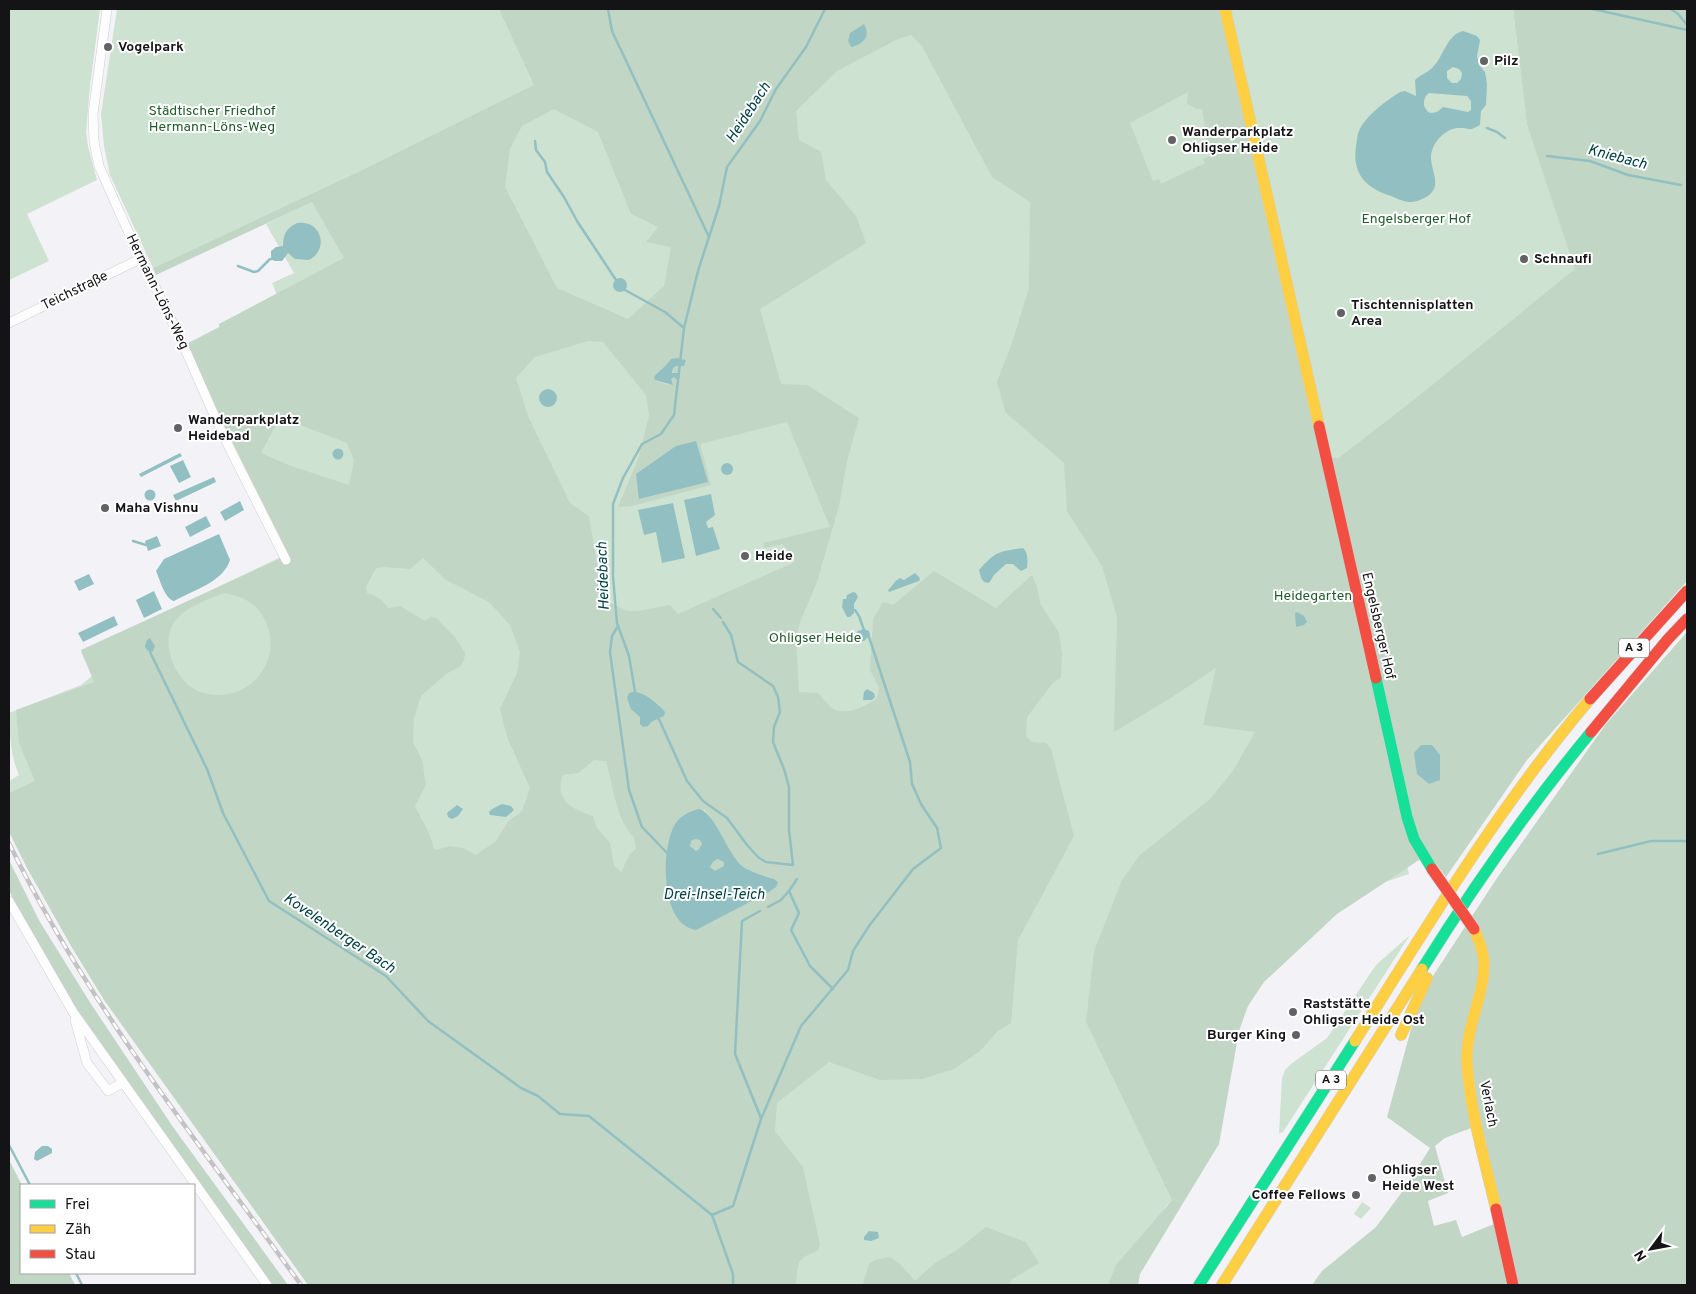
<svg xmlns="http://www.w3.org/2000/svg" width="1696" height="1294" viewBox="0 0 1696 1294" font-family="Overpass,sans-serif">
<style>
.green{fill:#cee2d1}
.forest{fill:#c1d6c4;fill-rule:evenodd}
.water{fill:#92c0c2;fill-rule:evenodd}
.lines{fill:none;stroke-linecap:round;stroke-linejoin:round}
.stream{stroke:#92c0c2;stroke-width:2.5}
.street-casing{stroke:#cfcfd2;stroke-width:10}
.fast-casing{stroke:#cfcfd2;stroke-width:12}
.slow-casing{stroke:#cfcfd2;stroke-width:12}
.jam-casing{stroke:#cfcfd2;stroke-width:12}
.street{stroke:#fdfdfe;stroke-width:9}
.fast{stroke:#16e098;stroke-width:11}
.slow{stroke:#ffcf43;stroke-width:11}
.jam{stroke:#f24e42;stroke-width:11}
.rail-casing{stroke:#c3c3c4;stroke-width:4.5}
.rail{stroke:#fff;stroke-width:2.5;stroke-dasharray:8;stroke-linecap:butt}
.jam-bridge-casing{stroke:#cfcfd2;stroke-width:12;stroke-linecap:butt}
.jam-bridge{stroke:#f24e42;stroke-width:11}
.poi-dot{fill:#626265;stroke:#fff;stroke-width:2}
.labels{text-anchor:middle;dominant-baseline:central;stroke-width:4;stroke-linejoin:round;paint-order:stroke}
.shield{fill:#fff;stroke:#5a5a5d;stroke-width:1}
.shield-label{font-size:12px;font-weight:bold;fill:#141417}
.poi-label{font-size:14px;font-weight:bold;fill:#141417;stroke:#fff;text-anchor:start}
.park-label{font-size:14px;fill:#215a2b;stroke:#fff}
.street-label{font-size:14px;fill:#141417;stroke:#fff}
.water-label{font-size:15px;font-style:italic;fill:#004143;stroke:#fff}
</style>
<rect width="100%" height="100%" fill="#f3f3f7"/>
<g class="green">
<path d="M9,9H100L90,86L86,133L88,146L97,180L27,214L49,261L9,280Z"/>
<path d="M117,9H1218L1409,874L1364,889L1256,944L1172,1200L1165,1207L1121,1285H326L9,814V781L19,775C10,755 10,735 9,713L81,685L92,676L81,652L287,554L186,344L219,327V324L277,295L272,283L294,273L266,224L460,130L529,88L364,169L153,268L110,175L104,146L101,114Z"/>
<path d="M1229,9H1513L1527,125L1576,269L1417,397L1338,458H1330Z"/>
<path d="M1410,935L1283,1132L1279,1133L1282,1078L1285,1070L1291,1064L1327,1038L1376,965Z"/>
<path d="M1362,1202L1371,1208L1361,1219L1354,1214Z"/>
</g>
<g class="forest">
<path d="M499,9H1229L1330,458H1338L1417,397L1575,269L1527,125L1513,9H1687V581L1527,760L1446,877L1429,855L1419,860L1337,914L1264,982L1248,1006L1239,1031L1219,1144L1140,1274L1138,1285H1108L1116,1265L1172,1200L1086,1022L1094,951L1122,880L1140,855L1210,799L1233,771L1255,732L1203,725L1216,668L1169,699L1114,732L1117,617L1102,566L1067,511L1064,463L1006,413L997,382L1013,340L1029,288L1030,202L992,177L922,46L911,35L898,39L837,71L796,111L799,140L821,152L826,180L856,216L866,243L760,309L781,384L807,385L859,418L847,461L839,506L817,582L800,622L796,639L799,692L818,693C823,698 829,707 835,710C850,715 866,706 877,698L879,688L870,670L873,619L883,602L893,605L934,571L996,608L1032,575L1037,587L1040,603L1059,633L1062,654L1061,677L1052,684L1027,717L1026,736L1032,742L1046,743L1051,749L1074,836L1018,940L1011,1023L998,1031L980,1051L954,1069L922,1079L880,1080L829,1062L777,1103L775,1131L803,1167L820,1245L818,1250C796,1260 798,1261 796,1285H308L104,1000L71,946L27,868L9,832V793L35,781L19,743L16,710L94,682L81,650L288,555L223,423L187,344L220,327L219,324L344,258L312,202L156,275L153,268L364,169L534,85ZM1188,92L1187,104L1197,109H1202L1210,156L1203,159L1205,163L1161,184L1159,179L1153,181L1130,123ZM554,109L598,132L631,214L658,227L646,242L671,247L664,286L628,319L557,288L505,187L510,149L522,126ZM588,341L603,342L646,395L649,416L638,459L618,507L632,506L711,485L700,444L787,422L830,527L763,543L764,548L782,544L792,555L795,562L678,614L670,605L638,611H627L603,599L589,516L570,503L528,416L516,378L535,357ZM677,358L686,360L673,368L674,377L670,379L668,385L655,380L657,372ZM278,421L295,423L347,443L354,460L349,485L291,466L261,453ZM423,558L446,580L489,602L510,625L520,652L517,673L500,709L507,737L530,788L522,811L508,822L496,841L476,855L463,848L450,846L436,850L433,848C433,837 420,817 415,806L426,785L422,760L413,742L414,718L421,696L446,674L461,666L464,660L465,653L455,637L436,618L431,617L425,621L400,606L388,608C382,599 377,596 367,593L366,587L376,568L383,567L410,569ZM224,593C235,595 246,598 255,606C291,643 260,703 209,694C201,693 192,689 186,683C168,664 159,631 183,613C194,604 211,598 224,593ZM633,692H638L659,704L664,716L651,722L640,724V717L638,714ZM594,760L606,761C612,782 617,823 634,837L636,849L630,854L621,872L614,865L610,843L597,828L593,816C573,810 553,799 563,775L578,773ZM704,809C721,826 724,853 745,868C752,873 765,875 774,879L769,892L739,907L668,896Z"/>
<path d="M1687,632V1285H1312L1322,1271L1376,1227L1405,1188L1430,1148L1387,1117L1414,1018L1431,979L1497,878L1606,724ZM1471,1128L1494,1224L1462,1237L1456,1220L1434,1226L1428,1201L1448,1193L1435,1146L1445,1138Z"/>
<circle cx="696" cy="844" r="6"/>
<path d="M717,859L724,862V866L715,872L710,867L713,862Z"/>
<path d="M9,860L40,922L91,1004L173,1127L288,1285H272L77,1011L32,941L9,890Z"/>
<path d="M9,1160L22,1185L21,1273H69L75,1285H9Z"/>
<path d="M986,1227L1026,1242L1039,1263L1011,1280L1009,1285H861L863,1284L869,1264L875,1260L890,1257L900,1264L915,1281L935,1263L957,1250Z"/>
</g>
<g class="water">
<path d="M864,24C871,37 863,44 851,47L848,41L850,33Z"/>
<path d="M1463,31L1477,36L1480,40L1477,56L1479,65L1485,72L1487,84L1486,105L1481,111L1480,125C1468,132 1471,128 1459,128C1448,128 1437,138 1433,148C1424,167 1451,188 1420,200C1409,205 1401,200 1391,196C1365,188 1352,173 1356,146C1357,141 1357,135 1359,131C1366,115 1386,101 1400,92L1405,91L1416,96L1415,80C1420,75 1427,73 1432,68C1444,57 1446,35 1463,31ZM1453,67L1459,69L1462,73L1461,79L1457,83H1452L1447,78V71ZM1429,93L1467,96L1471,101V110L1468,112L1443,107L1437,112L1430,113C1422,108 1422,98 1429,93Z"/>
<path d="M297,223C321,219 330,249 309,260L295,259L288,253L282,261H274L271,257V251L276,247L283,246C283,235 286,228 297,223Z"/>
<circle cx="620" cy="285" r="7"/>
<path d="M677,358L686,360L684,366H676L673,368L672,373H678L680,377L677,380L674,377L671,379L673,385L655,380L654,377C659,370 666,367 671,359Z"/>
<circle cx="548" cy="398" r="9"/>
<path d="M696,441L708,482L639,499L636,474L676,446Z"/>
<circle cx="338" cy="454" r="5.5"/>
<path d="M180,453L182,456L141,477L139,474Z"/>
<path d="M183,460L191,477L179,483L170,466Z"/>
<circle cx="727" cy="469" r="6"/>
<path d="M214,477L216,482L176,501L173,495Z"/>
<circle cx="150" cy="495" r="5.5"/>
<path d="M711,494L715,515L706,522L708,528L713,527L720,549L696,556L684,500Z"/>
<path d="M240,501L244,510L225,521L220,512Z"/>
<path d="M673,503L685,558L662,563L656,532L644,535L638,510Z"/>
<path d="M206,516L211,526L190,537L185,527Z"/>
<path d="M219,534L230,560C223,582 194,590 174,601C165,599 160,580 156,571L164,559Z"/>
<path d="M157,536L161,546L148,551L145,541Z"/>
<path d="M1023,548C1028,552 1028,561 1027,568L1021,571L1013,564H1006L994,575L989,583L984,582L981,578L979,570C997,550 999,552 1023,548Z"/>
<path d="M915,573L920,578L919,581L889,592L888,590C893,586 894,581 900,578L904,580Z"/>
<path d="M89,574L94,584L79,591L74,581Z"/>
<path d="M154,591L162,609L144,618L136,600Z"/>
<path d="M853,592L856,593L858,597L854,604V613L850,617H847L842,607L843,599H846L847,595Z"/>
<path d="M1297,612L1304,616L1307,622L1304,625L1296,627L1295,613Z"/>
<path d="M114,616L118,625L83,642L78,633Z"/>
<path d="M864,629L869,631L870,635L864,641L858,642L855,635L858,631Z"/>
<path d="M150,638L155,646L153,651L150,652L146,649L145,646L147,640Z"/>
<path d="M867,689L874,693L875,697L872,700H863L864,692Z"/>
<path d="M633,692C643,691 659,704 665,712L664,716L651,722L648,726L643,727L640,724V717L631,709L627,698L629,693Z"/>
<path d="M1421,745H1432L1440,755V780L1429,784L1417,774L1414,753Z"/>
<path d="M502,804L511,806L514,810L506,817L490,815L489,812L492,809Z"/>
<path d="M457,805L463,809L458,816L452,819L448,817L447,813Z"/>
<path d="M698,809C716,811 727,857 745,868C753,873 765,876 774,879L778,882L776,887L769,892L696,930C660,925 661,851 674,826C679,816 689,812 698,809ZM695,839L700,840L702,844L699,849L696,851L690,846L691,841ZM717,859L724,862V866L715,871L710,867L713,862Z"/>
<path d="M42,1146H48L52,1149V1153L37,1161L34,1159L35,1152Z"/>
<path d="M869,1231L878,1232L879,1238L871,1241L864,1240V1237Z"/>
</g>
<g class="lines">
<g class="stream">
<path d="M608,9L612,31L709,237"/>
<path d="M1593,9L1687,30"/>
<path d="M1671,9L1678,14L1687,25"/>
<path d="M1487,128L1497,132L1505,138"/>
<path d="M535,141L536,150L545,162L547,172L564,197L577,221L616,280"/>
<path d="M1547,156L1590,161L1628,175L1681,185"/>
<path d="M238,266L254,272L258,271L270,259H272"/>
<path d="M625,290L665,312L684,328"/>
<path d="M133,541L146,545"/>
<path d="M713,609L721,618"/>
<path d="M855,610L859,616L864,630"/>
<path d="M618,626L612,636L610,652L629,790L642,827L668,854"/>
<path d="M150,652L207,769L223,813L269,901L386,976L428,1021L521,1088L538,1096L560,1114L589,1116L712,1215"/>
<path d="M637,694L635,692L629,656L617,623L613,577V504L623,478L642,444L661,434L674,415L684,328L698,271L719,206L727,167L760,121L776,89L806,47L825,9"/>
<path d="M658,717L687,781L703,801L727,818L747,845L759,858L766,862L793,865L789,830V787L784,769L773,742L774,727L780,712L778,697L773,686L738,662L731,635L723,622"/>
<path d="M1598,854L1651,841H1687"/>
<path d="M797,879L789,891L799,913L791,930L810,966L833,989"/>
<path d="M768,907L781,900L789,891"/>
<path d="M760,911L742,921L735,1054L761,1118"/>
<path d="M9,1145L30,1185"/>
<path d="M76,1273L82,1285"/>
<path d="M733,1285V1274L712,1215L733,1206L761,1119L801,1026L848,970L853,951L869,926L913,869L941,848L937,828L921,804L912,784L910,762L868,634"/>
</g>
<g class="street-casing">
<g id="street">
<path d="M107,9L93,114L94,142L99,166L127,229L181,340L222,433L286,560"/>
<path d="M9,323L142,258"/>
<path d="M9,901L73,1012L267,1285"/>
<path d="M75,1020L87,1063L108,1091L122,1083"/>
</g>
</g>
<g class="fast-casing">
<g id="fast">
<path d="M1376,678L1407,817L1414,839L1432,869"/>
<path d="M1422,969C1473,887 1529,807 1591,732"/>
<path d="M1199,1285L1355,1041"/>
</g>
</g>
<g class="slow-casing">
<g id="slow">
<path d="M1225,9L1319,426"/>
<path d="M1474,929C1479,940 1483,950 1484,962C1485,996 1465,1026 1467,1063C1470,1112 1485,1161 1496,1209"/>
<path d="M1401,1035L1427,978"/>
<path d="M1355,1041C1429,923 1500,805 1590,699"/>
<path d="M1222,1285L1422,969"/>
</g>
</g>
<g class="jam-casing">
<g id="jam">
<path d="M1319,426L1376,678"/>
<path d="M1590,699L1687,591"/>
<path d="M1591,732L1668,639L1687,619"/>
<path d="M1496,1209L1513,1285"/>
</g>
</g>
<use href="#street" class="street"/>
<use href="#fast" class="fast"/>
<use href="#slow" class="slow"/>
<use href="#jam" class="jam"/>
<g class="rail-casing">
<path id="rail" d="M9,843C86,1002 198,1142 301,1285"/>
</g>
<use href="#rail" class="rail"/>
<g class="jam-bridge-casing">
<path id="jam-bridge" d="M1432,869L1474,929"/>
</g>
<use href="#jam-bridge" class="jam-bridge"/>
</g>
<g class="poi-dot">
<circle cx="108" cy="47" r="5"/>
<circle cx="1484" cy="61" r="5"/>
<circle cx="1172" cy="140" r="5"/>
<circle cx="1524" cy="259" r="5"/>
<circle cx="1341" cy="313" r="5"/>
<circle cx="178" cy="428" r="5"/>
<circle cx="105" cy="508" r="5"/>
<circle cx="745" cy="556" r="5"/>
<circle cx="1293" cy="1012" r="5"/>
<circle cx="1296" cy="1035" r="5"/>
<circle cx="1372" cy="1178" r="5"/>
<circle cx="1356" cy="1195" r="5"/>
</g>
<g class="labels">
<g class="shield">
<rect x="1619" y="638.5" width="30" height="19" rx="4"/>
<rect x="1316" y="1070.5" width="30" height="19" rx="4"/>
</g>
<g class="shield-label">
<text x="1634" y="648">A 3</text>
<text x="1331" y="1080">A 3</text>
</g>
<g class="poi-label">
<text x="118" y="47">Vogelpark</text>
<text x="1494" y="61">Pilz</text>
<text x="1182" y="132">Wanderparkplatz<tspan x="1182" dy="16">Ohligser Heide</tspan></text>
<text x="1534" y="259">Schnaufi</text>
<text x="1351" y="305">Tischtennisplatten<tspan x="1351" dy="16">Area</tspan></text>
<text x="188" y="420">Wanderparkplatz<tspan x="188" dy="16">Heidebad</tspan></text>
<text x="115" y="508">Maha Vishnu</text>
<text x="755" y="556">Heide</text>
<text x="1303" y="1004">Raststätte<tspan x="1303" dy="16">Ohligser Heide Ost</tspan></text>
<text x="1286" y="1035" text-anchor="end">Burger King</text>
<text x="1382" y="1170">Ohligser<tspan x="1382" dy="16">Heide West</tspan></text>
<text x="1346" y="1195" text-anchor="end">Coffee Fellows</text>
</g>
<g class="park-label">
<text x="212" y="111">Städtischer Friedhof<tspan x="212" dy="16">Hermann-Löns-Weg</tspan></text>
<text x="1416" y="219">Engelsberger Hof</text>
<text x="1313" y="596">Heidegarten</text>
<text x="815" y="638">Ohligser Heide</text>
</g>
<g class="street-label">
<text transform="translate(75 291) rotate(-26)">Teichstraße</text>
<text transform="translate(157 292) rotate(64)">Hermann-Löns-Weg</text>
<text transform="translate(1378 626) rotate(77)">Engelsberger Hof</text>
<text transform="translate(1488 1104) rotate(79)">Verlach</text>
</g>
<g class="water-label">
<text transform="translate(749 113) rotate(-57)">Heidebach</text>
<text transform="translate(1617 158) rotate(15)">Kniebach</text>
<text transform="translate(604 576) rotate(-92)">Heidebach</text>
<text x="714" y="895">Drei-Insel-Teich</text>
<text transform="translate(339 934) rotate(34)">Kovelenberger Bach</text>
</g>
</g>
<rect width="1696" height="1294" fill="none" stroke="#141417" stroke-width="20"/>
<rect x="20" y="1184" width="175" height="90" fill="#ffffff" stroke="#a1a1a2"/>
<rect x="30" y="1200" width="25" height="8" fill="#16e098" stroke="#a1a1a2"/>
<text x="65" y="1209" font-size="15" fill="#141417">Frei</text>
<rect x="30" y="1225" width="25" height="8" fill="#ffcf43" stroke="#a1a1a2"/>
<text x="65" y="1234" font-size="15" fill="#141417">Zäh</text>
<rect x="30" y="1250" width="25" height="8" fill="#f24e42" stroke="#a1a1a2"/>
<text x="65" y="1259" font-size="15" fill="#141417">Stau</text>
<g transform="translate(1651 1249) rotate(238)" stroke="#ffffff" stroke-width="4" paint-order="stroke">
<path d="M0-4L9 19L0 12L-9 19Z" fill="#141417"/>
<text y="-8" font-size="14" font-weight="bold" text-anchor="middle" fill="#141417">N</text>
</g>
</svg>
